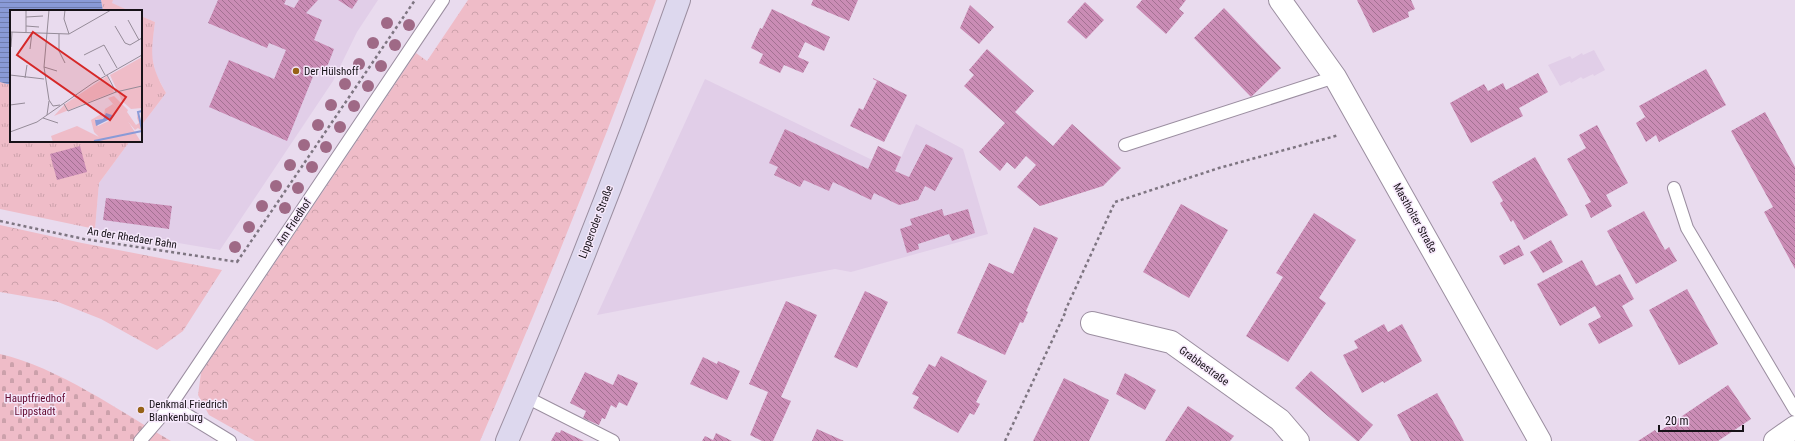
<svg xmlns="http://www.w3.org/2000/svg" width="1795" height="441" viewBox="0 0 1795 441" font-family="'Roboto Condensed',sans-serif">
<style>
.built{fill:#e1cee8}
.grass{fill:url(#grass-tufts)}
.forest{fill:url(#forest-crowns)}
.cemetery{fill:url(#cemetery-stones)}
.water{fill:url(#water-rules)}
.building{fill:url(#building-back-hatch)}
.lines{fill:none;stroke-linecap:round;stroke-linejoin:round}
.service-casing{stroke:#9b8ea0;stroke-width:14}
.minor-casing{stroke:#9b8ea0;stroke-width:24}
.tertiary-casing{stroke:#9b8ea0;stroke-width:24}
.secondary-casing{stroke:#9b8ea0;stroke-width:24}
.path{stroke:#7e7581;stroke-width:2.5;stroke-dasharray:3 3;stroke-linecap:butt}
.service{stroke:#fff;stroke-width:12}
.minor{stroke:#fff;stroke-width:22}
.tertiary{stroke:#fff;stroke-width:22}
.secondary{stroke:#ddd8ee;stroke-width:22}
.tree{fill:#9f6986}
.poi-dot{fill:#966216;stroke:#f6e8fb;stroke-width:1.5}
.labels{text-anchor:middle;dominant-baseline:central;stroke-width:3;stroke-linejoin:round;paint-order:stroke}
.poi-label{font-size:11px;fill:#171218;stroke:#f6e8fb;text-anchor:start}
.street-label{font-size:11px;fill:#171218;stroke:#f6e8fb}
.park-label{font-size:11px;fill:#630b30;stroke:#f6e8fb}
.inset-river{fill:none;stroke:#899ad7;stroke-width:2}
.inset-road{fill:none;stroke:#958b98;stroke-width:1}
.view{fill:#d62828;fill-opacity:0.15;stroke:#d62828;stroke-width:2}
.inset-edge{fill:none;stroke:#171218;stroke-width:2}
</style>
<defs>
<pattern id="grass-tufts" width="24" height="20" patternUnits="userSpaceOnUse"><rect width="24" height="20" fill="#efbcc8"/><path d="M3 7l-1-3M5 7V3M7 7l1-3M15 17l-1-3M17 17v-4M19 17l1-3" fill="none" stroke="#cca1ab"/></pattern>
<pattern id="forest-crowns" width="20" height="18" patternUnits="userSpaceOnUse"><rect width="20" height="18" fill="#efbcc8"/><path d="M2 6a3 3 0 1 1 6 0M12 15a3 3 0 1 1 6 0" fill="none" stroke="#cca1ab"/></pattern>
<pattern id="cemetery-stones" width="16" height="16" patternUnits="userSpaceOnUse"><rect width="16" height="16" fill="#efbcc8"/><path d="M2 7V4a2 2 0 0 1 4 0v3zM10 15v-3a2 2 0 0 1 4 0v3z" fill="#cca1ab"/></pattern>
<pattern id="water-rules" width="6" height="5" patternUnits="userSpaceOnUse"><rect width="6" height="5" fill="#899ad7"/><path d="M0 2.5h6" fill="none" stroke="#6f7cad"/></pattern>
<pattern id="building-back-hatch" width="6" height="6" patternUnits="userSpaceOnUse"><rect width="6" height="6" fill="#ca8cb5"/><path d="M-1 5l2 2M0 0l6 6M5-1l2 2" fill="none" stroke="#a37192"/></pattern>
</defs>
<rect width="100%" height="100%" fill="#e9dbee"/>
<g class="built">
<path d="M113,0H378L357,32L333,81L220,250L95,229L99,183L130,141H141V126L166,93L156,74L151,53L155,22L141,16V11H130L111,3Z"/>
<path d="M1594,50L1605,70L1594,76L1593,74L1583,79L1581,77L1571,83L1570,81L1560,86L1548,65L1570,56L1572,59L1582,53L1583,55Z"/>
<path d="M705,79L895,171L916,124L963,149L988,234L851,272L835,269L597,315Z"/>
</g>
<g class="grass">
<path d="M101,0H113L112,3L130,11H103Z"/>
<path d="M141,16L155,22C151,54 149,63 166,93L141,126Z"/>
<path d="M0,82L7,84H11V141H130L99,183L95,229L0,209Z"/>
</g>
<g class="forest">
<path d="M468,0H656C602,149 543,296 480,441H255L209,415L198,395L201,373L416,53L427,61Z"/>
<path d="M0,225L82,243L222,270L183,331L157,350L101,319L58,302L0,292Z"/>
</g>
<path class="cemetery" d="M0,354C57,367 120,411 171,441H0Z"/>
<path class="water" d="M0,0H101L103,11H11V84H7L0,82Z"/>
<g class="building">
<path d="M218,0H286L284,4L294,8L299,0H318L306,13L322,20L314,40L334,49L325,72L316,69L287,141L209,107L229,60L274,79L286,50L269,43L267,48L208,23Z"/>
<path d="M338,0H358L352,9Z"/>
<path d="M813,0H858L849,21L811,5Z"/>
<path d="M1142,0H1186L1179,9L1184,13L1166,34L1136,7Z"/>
<path d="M1357,0H1411L1415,9L1408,12L1409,17L1373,33Z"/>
<path d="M1085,2L1104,20L1086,39L1067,22Z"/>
<path d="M970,5L994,27L979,44L960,28Z"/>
<path d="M1224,8L1281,68L1251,97L1194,38Z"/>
<path d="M772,9L830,37L824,51L805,42L798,57L809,62L803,73L784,65L780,73L759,63L763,54L751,48L760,28L762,29Z"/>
<path d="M987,49L1034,91L1015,112L1053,146L1072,124L1121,168L1103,186L1040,206L1017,187L1036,165L1026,156L1015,169L1007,162L1000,171L979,152L1005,123L964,86L974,75L969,70Z"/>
<path d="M1706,69L1726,105L1659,142L1656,135L1646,142L1636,123L1645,117L1650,125L1639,106Z"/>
<path d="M1538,73L1548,92L1519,108L1523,116L1471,143L1450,103L1484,84L1488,91L1503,83L1506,90Z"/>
<path d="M873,78L907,95L884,142L850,126L859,108L863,110L877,81L873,79Z"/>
<path d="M1765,112L1795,167V269L1764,212L1773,207L1731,131Z"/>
<path d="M1597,125L1628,183L1606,195L1612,206L1591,218L1585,205L1591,202L1567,159L1586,148L1579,135Z"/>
<path d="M785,129L868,169L878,146L901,157L895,171L909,177L926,144L953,158L935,191L925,186L918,200L899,205L874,193L871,200L833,182L829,191L804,180L800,187L774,175L778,167L769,163Z"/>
<path d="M80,146L87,172L57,180L50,154Z"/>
<path d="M1535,157L1568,215L1524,240L1513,220L1511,222L1500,203L1503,201L1492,182Z"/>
<path d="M106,198L172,206L169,229L103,220Z"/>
<path d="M1181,204L1228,230L1189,298L1143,272Z"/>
<path d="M942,209L944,216L968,209L975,233L952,241L949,234L918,244L919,249L907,253L900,229L912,225L910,219Z"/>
<path d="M1644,211L1665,250L1669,247L1677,261L1636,284L1607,231Z"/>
<path d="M1314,213L1356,240L1319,298L1326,303L1288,362L1246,336L1283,277L1276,273Z"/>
<path d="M1034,227L1058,238L1026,311L1028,312L1023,323L1020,322L1005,355L957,333L989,263L1013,274Z"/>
<path d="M1551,240L1563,262L1543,273L1530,252Z"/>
<path d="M1519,245L1524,255L1504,265L1499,256Z"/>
<path d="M1582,260L1596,286L1620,274L1634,299L1622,306L1633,326L1599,344L1588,324L1601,317L1595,306L1560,326L1537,284Z"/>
<path d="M1687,289L1718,344L1679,365L1649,310Z"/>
<path d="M865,291L888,302L857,368L834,357Z"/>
<path d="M786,301L817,315L781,397L791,401L773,441H762L750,435L768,392L749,384Z"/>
<path d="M1384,324L1388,332L1402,324L1422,361L1384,383L1383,381L1362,393L1343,355L1358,348L1354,341Z"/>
<path d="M941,356L987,381L976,402L980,404L974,415L970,413L958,433L913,408L919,397L912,394L929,364L935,367Z"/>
<path d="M703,357L717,364L718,361L740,371L727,400L690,384Z"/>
<path d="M1311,371L1373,425L1359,441H1357L1295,388Z"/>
<path d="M585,372L613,385L618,374L638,383L627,406L619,402L616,408L611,405L605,419L602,418L599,425L583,418L586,411L570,403Z"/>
<path d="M1125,373L1156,390L1145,410L1116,394Z"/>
<path d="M1064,378L1109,400L1089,441H1033Z"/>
<path d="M1728,385L1751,419L1718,441H1638L1655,430L1657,433Z"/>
<path d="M1437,393L1453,421L1464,441H1411L1397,415Z"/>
<path d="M1188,406L1234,436L1230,441H1165Z"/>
<path d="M817,429L844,441H812Z"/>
<path d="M561,430L584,441H551L556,432L560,433Z"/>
<path d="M716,433L732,441H702L705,436L713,440Z"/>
</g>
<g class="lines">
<g class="service-casing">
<g id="service">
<path d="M1125,145L1335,77"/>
<path d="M1674,188L1687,228L1795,410"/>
<path d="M526,397L613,441"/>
<path d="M171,405L230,441"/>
<path d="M140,441L171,405L443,0"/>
</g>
</g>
<g class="minor-casing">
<g id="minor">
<path d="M1092,323L1171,342L1280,420L1298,441"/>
<path d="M1775,441L1795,427"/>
</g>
</g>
<g class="tertiary-casing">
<path id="tertiary" d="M1280,0L1335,77L1540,441"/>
</g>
<g class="secondary-casing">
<path id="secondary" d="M507,441C569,296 627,149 679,0"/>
</g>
<g class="path">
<path d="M0,221L84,239L238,262"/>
<path d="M237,262L415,0"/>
<path d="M1065,311L1115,202L1219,168L1339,135"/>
<path d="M1005,441L1066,311"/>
</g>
<use href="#service" class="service"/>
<use href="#minor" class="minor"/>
<use href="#tertiary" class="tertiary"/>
<use href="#secondary" class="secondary"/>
</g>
<g class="tree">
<circle cx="387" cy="23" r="6"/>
<circle cx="409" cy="25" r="6"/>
<circle cx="373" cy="43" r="6"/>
<circle cx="395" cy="45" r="6"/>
<circle cx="359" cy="64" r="6"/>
<circle cx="381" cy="66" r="6"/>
<circle cx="345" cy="84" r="6"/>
<circle cx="368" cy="86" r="6"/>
<circle cx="331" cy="105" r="6"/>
<circle cx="354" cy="106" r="6"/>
<circle cx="318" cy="125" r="6"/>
<circle cx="340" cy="127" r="6"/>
<circle cx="304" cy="145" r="6"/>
<circle cx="326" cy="147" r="6"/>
<circle cx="290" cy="165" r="6"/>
<circle cx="312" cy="167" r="6"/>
<circle cx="276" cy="186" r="6"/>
<circle cx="298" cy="188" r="6"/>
<circle cx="262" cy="206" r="6"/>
<circle cx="285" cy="208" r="6"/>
<circle cx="249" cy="227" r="6"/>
<circle cx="235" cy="247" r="6"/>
</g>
<g class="poi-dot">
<circle cx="296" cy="71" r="4"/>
<circle cx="141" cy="410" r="4"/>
</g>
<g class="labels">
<g class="poi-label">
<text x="304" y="71">Der Hülshoff</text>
<text x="149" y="404">Denkmal Friedrich<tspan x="149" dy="13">Blankenburg</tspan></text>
</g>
<g class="street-label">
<text transform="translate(1415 218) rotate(61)">Mastholter Straße</text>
<text transform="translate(294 222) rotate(-56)">Am Friedhof</text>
<text transform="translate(596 222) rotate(-69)">Lipperoder Straße</text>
<text transform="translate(132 238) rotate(9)">An der Rhedaer Bahn</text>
<text transform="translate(1204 366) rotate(36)">Grabbestraße</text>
</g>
<g class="park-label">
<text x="35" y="398">Hauptfriedhof<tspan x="35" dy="13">Lippstadt</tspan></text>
</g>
</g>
<g transform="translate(10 10)">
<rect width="132" height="132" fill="#e9dbee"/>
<path d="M103,94L116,108L131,132H43L41,126L67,116L89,127L84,122L81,110L91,104L94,105L95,99ZM95,104L102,105L101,110L88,116L86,109H93Z" fill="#efbcc8" fill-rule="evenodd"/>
<path d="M97,66L104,82L44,106L55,94ZM104,86L118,100L117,102L126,115L129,113L127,108L128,103L132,121L128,118L125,120L98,88Z" fill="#efbcc8"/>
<path d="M132,47V98L121,99L112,91L100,65Z" fill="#efbcc8"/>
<path d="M96,103L102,105V108L86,116L85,110L93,109Z" fill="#899ad7"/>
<path class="inset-river" d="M132,101L128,102L132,120M84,131L132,121"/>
<path class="inset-road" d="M55,0L54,9L59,24M16,7L33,6M118,10L129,30M16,16L29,17M105,16L115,33L120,35L132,28M0,22L59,24L101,0M16,22V0M49,24V41L55,53M1,37L2,22M20,39L22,22M74,45L94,35L107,58M89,54L95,65M34,57L47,61M0,65L34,69M97,65L106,82M15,68L17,55M39,90L43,96L50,95M39,90L34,57L39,0M54,94L58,101L106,82L132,76M0,95L15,93M37,105L39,91M33,108L48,113M0,122L27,112L83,73L132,45"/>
<path class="view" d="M23,22L116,87L100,110L7,45Z"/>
<rect width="132" height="132" class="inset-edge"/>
</g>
<path d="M1659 425v6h84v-6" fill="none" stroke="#171218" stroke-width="2"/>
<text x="1665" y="425" font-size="12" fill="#171218" stroke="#f6e8fb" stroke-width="3" paint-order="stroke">20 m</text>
</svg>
